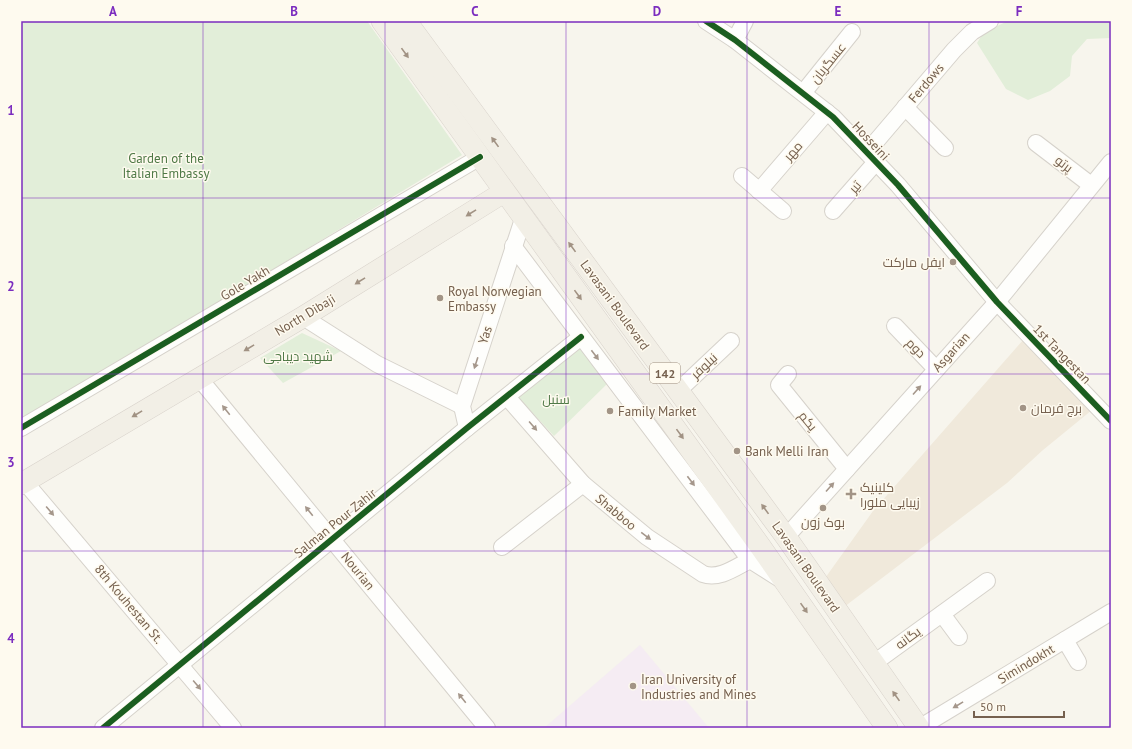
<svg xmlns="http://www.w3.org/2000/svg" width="1132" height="749" viewBox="0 0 1132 749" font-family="'PT Sans',Cairo,sans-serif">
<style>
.residential{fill:#f0e9db}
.education{fill:#f5ecf3}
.green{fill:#e2eed9}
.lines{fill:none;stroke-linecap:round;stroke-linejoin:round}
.minor-casing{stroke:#d6d2cb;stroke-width:18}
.major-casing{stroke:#d8d2cb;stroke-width:22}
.minor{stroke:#fefefc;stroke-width:16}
.major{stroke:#f2efe6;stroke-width:21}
.cycleway-casing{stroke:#fefaef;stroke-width:8}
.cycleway{stroke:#1b5e20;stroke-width:6}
.oneway{fill:#a19283}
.oneway2{fill:#a5978b}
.grid{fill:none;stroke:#7b2cbf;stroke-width:1;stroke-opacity:0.55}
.poi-dot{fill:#a29486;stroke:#fefaef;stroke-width:1.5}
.labels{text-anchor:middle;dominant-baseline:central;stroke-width:3;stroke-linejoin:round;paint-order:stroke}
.shield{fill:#fefaef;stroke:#9e8e7e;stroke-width:1}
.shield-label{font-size:12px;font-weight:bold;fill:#75604e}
.street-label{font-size:13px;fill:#75604e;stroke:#fefaef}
.park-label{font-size:13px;fill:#4f7946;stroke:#fefaef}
.poi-label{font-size:13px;fill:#75604e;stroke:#fefaef;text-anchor:start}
.neatline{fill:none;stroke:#7b2cbf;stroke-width:1.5}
.grid-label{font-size:13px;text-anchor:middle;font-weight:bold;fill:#7b2cbf}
</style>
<rect width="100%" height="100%" fill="#f7f5ed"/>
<path class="residential" d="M1024,339L1092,410L1043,450L1007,483L844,607L823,581L873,511Z"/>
<path class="education" d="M640,645L709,728H544Z"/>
<g class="green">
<path d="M21,21H367L462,155L21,422Z"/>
<path d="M1008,21H1111V38L1087,39L1072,56L1070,76L1050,91L1028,100L1006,89L977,43L984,32Z"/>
<path d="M302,333L341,351L283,383L260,358Z"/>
<path d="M580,348L608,383L554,436L518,397Z"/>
</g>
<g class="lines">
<g class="minor-casing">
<g id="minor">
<path d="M706,21L735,40L833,117L898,185L997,302L1111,421"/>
<path d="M735,40L745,21"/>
<path d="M803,93L852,32"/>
<path d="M905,107L945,148"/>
<path d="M1036,143L1091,185"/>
<path d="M867,152L954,50L972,32L990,21"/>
<path d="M742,176L783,211"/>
<path d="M759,191L827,112"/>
<path d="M833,211L876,162"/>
<path d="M513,246L750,560L780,579"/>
<path d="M303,317L377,364L462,406"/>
<path d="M895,326L936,369"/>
<path d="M788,374L779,385L847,469"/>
<path d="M199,378L487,728"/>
<path d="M678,391L731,341"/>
<path d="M507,397L583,484L647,537L703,574C719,580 736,567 750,560"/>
<path d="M21,428L480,157"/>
<path d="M467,428L462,406L523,219"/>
<path d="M21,482L24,481L233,728"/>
<path d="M786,537L997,302L1111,162"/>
<path d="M502,547L583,484"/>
<path d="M942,614L959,637"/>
<path d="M1065,640L1078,662"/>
<path d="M874,663L987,581"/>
<path d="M103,728L467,428L581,337"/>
<path d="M919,728L1111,612"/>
</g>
</g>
<g class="major-casing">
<g id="major">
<path d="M382,21L760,546L887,728"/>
<path d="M406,21L786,537L919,728"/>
<path d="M21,484L303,317L504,192"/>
</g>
</g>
<use href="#minor" class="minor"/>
<use href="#major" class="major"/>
<g class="cycleway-casing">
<g id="cycleway">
<path d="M706,21L735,40L833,117L898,185L997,302L1111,421"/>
<path d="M21,428L480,157"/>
<path d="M103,728L467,428L581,337"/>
</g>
</g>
<use href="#cycleway" class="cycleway"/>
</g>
<defs><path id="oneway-solid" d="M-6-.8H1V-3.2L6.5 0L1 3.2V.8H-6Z"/></defs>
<g class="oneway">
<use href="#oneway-solid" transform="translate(405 53) rotate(54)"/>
<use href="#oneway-solid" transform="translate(495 142) rotate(-126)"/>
<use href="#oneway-solid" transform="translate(471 213) rotate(148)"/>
<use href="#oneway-solid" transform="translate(572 247) rotate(-126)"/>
<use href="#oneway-solid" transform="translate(360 281) rotate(148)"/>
<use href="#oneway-solid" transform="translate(578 295) rotate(54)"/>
<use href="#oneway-solid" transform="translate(249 348) rotate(149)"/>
<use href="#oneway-solid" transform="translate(137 414) rotate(149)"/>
<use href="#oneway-solid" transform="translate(680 434) rotate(54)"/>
<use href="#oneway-solid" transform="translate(765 509) rotate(-126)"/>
<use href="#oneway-solid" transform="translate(804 608) rotate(55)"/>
<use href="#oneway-solid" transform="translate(896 696) rotate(-125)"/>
</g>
<g class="oneway2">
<use href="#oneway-solid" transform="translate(595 355) rotate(53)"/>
<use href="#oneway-solid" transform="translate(476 363) rotate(108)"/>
<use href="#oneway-solid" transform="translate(917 390) rotate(-48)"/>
<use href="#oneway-solid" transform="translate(226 410) rotate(-129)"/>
<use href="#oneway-solid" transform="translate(533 426) rotate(49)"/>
<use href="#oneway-solid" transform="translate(691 481) rotate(53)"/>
<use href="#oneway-solid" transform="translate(830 487) rotate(-48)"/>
<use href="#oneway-solid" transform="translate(50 511) rotate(50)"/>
<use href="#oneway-solid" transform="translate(309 511) rotate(-129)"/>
<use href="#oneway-solid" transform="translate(646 536) rotate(37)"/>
<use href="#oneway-solid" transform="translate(197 685) rotate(50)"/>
<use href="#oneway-solid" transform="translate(462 698) rotate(-129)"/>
<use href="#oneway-solid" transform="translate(958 705) rotate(149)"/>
</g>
<path class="grid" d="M203,21V728M385,21V728M566,21V728M747,21V728M929,21V728M21,198H1111M21,374H1111M21,551H1111"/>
<g class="poi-dot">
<circle cx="953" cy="262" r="4"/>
<circle cx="440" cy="298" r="4"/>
<circle cx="1023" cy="408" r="4"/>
<circle cx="610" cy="411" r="4"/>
<circle cx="737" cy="451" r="4"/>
<path d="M849 488h4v4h4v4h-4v4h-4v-4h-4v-4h4z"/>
<circle cx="823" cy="508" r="4"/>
<circle cx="633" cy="686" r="4"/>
</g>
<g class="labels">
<rect class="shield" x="650" y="363" width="30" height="20" rx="3"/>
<g class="shield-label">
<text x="665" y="373">142</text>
</g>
<g class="street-label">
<text transform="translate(828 63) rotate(-51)">عسگریان</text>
<text transform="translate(926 83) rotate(-50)">Ferdows</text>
<text transform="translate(871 141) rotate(47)">Hosseini</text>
<text transform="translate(793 151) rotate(-49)">مهر</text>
<text transform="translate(1064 164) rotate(37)">پرتو</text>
<text transform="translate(855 187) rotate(-49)">تیر</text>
<text transform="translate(245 283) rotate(-31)">Gole Yakh</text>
<text transform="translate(615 305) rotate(54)">Lavasani Boulevard</text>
<text transform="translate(305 315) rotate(-31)">North Dibaji</text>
<text transform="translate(485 335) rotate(-72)">Yas</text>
<text transform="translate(916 348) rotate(46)">دوم</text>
<text transform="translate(951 352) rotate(-48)">Asgarian</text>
<text transform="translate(1062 354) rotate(46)">1st Tangestan</text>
<text transform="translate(704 366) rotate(-43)">نیلوفر</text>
<text transform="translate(808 421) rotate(51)">یکم</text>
<text transform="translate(616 512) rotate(40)">Shabboo</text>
<text transform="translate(335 523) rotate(-39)">Salman Pour Zahir</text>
<text transform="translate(806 567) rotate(55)">Lavasani Boulevard</text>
<text transform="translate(358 571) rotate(51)">Nourian</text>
<text transform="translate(129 604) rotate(50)">8th Kouhestan St.</text>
<text transform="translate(908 638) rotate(-36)">یگانه</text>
<text transform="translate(1026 664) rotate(-31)">Simindokht</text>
</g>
<g class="park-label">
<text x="166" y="158">Garden of the<tspan x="166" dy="15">Italian Embassy</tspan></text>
<text x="298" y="356">شهید دیباجی</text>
<text x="556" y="399">سنبل</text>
</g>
<g class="poi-label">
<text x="945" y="262" text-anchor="end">ایفل مارکت</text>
<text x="448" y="291">Royal Norwegian<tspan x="448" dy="15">Embassy</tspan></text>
<text x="1031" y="408">برج فرمان</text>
<text x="618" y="411">Family Market</text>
<text x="745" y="451">Bank Melli Iran</text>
<text x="860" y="487">کلینیک<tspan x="860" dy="15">زیبایی ملورا</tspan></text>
<text x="823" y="522" text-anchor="middle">بوک زون</text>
<text x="641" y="679">Iran University of<tspan x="641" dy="15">Industries and Mines</tspan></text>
</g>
</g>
<rect width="1132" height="749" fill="none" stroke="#fefaef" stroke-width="44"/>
<path d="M974 711v6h90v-6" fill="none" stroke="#75604e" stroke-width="2"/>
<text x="980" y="711" font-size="12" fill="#75604e" stroke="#fefaef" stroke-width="3" paint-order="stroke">50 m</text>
<rect x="22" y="22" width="1088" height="705" class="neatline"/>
<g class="grid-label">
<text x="113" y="16">A</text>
<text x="294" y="16">B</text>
<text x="475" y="16">C</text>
<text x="657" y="16">D</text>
<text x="838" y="16">E</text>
<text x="1019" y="16">F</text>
<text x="11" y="115">1</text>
<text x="11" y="291">2</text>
<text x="11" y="467">3</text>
<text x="11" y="643">4</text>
</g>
</svg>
